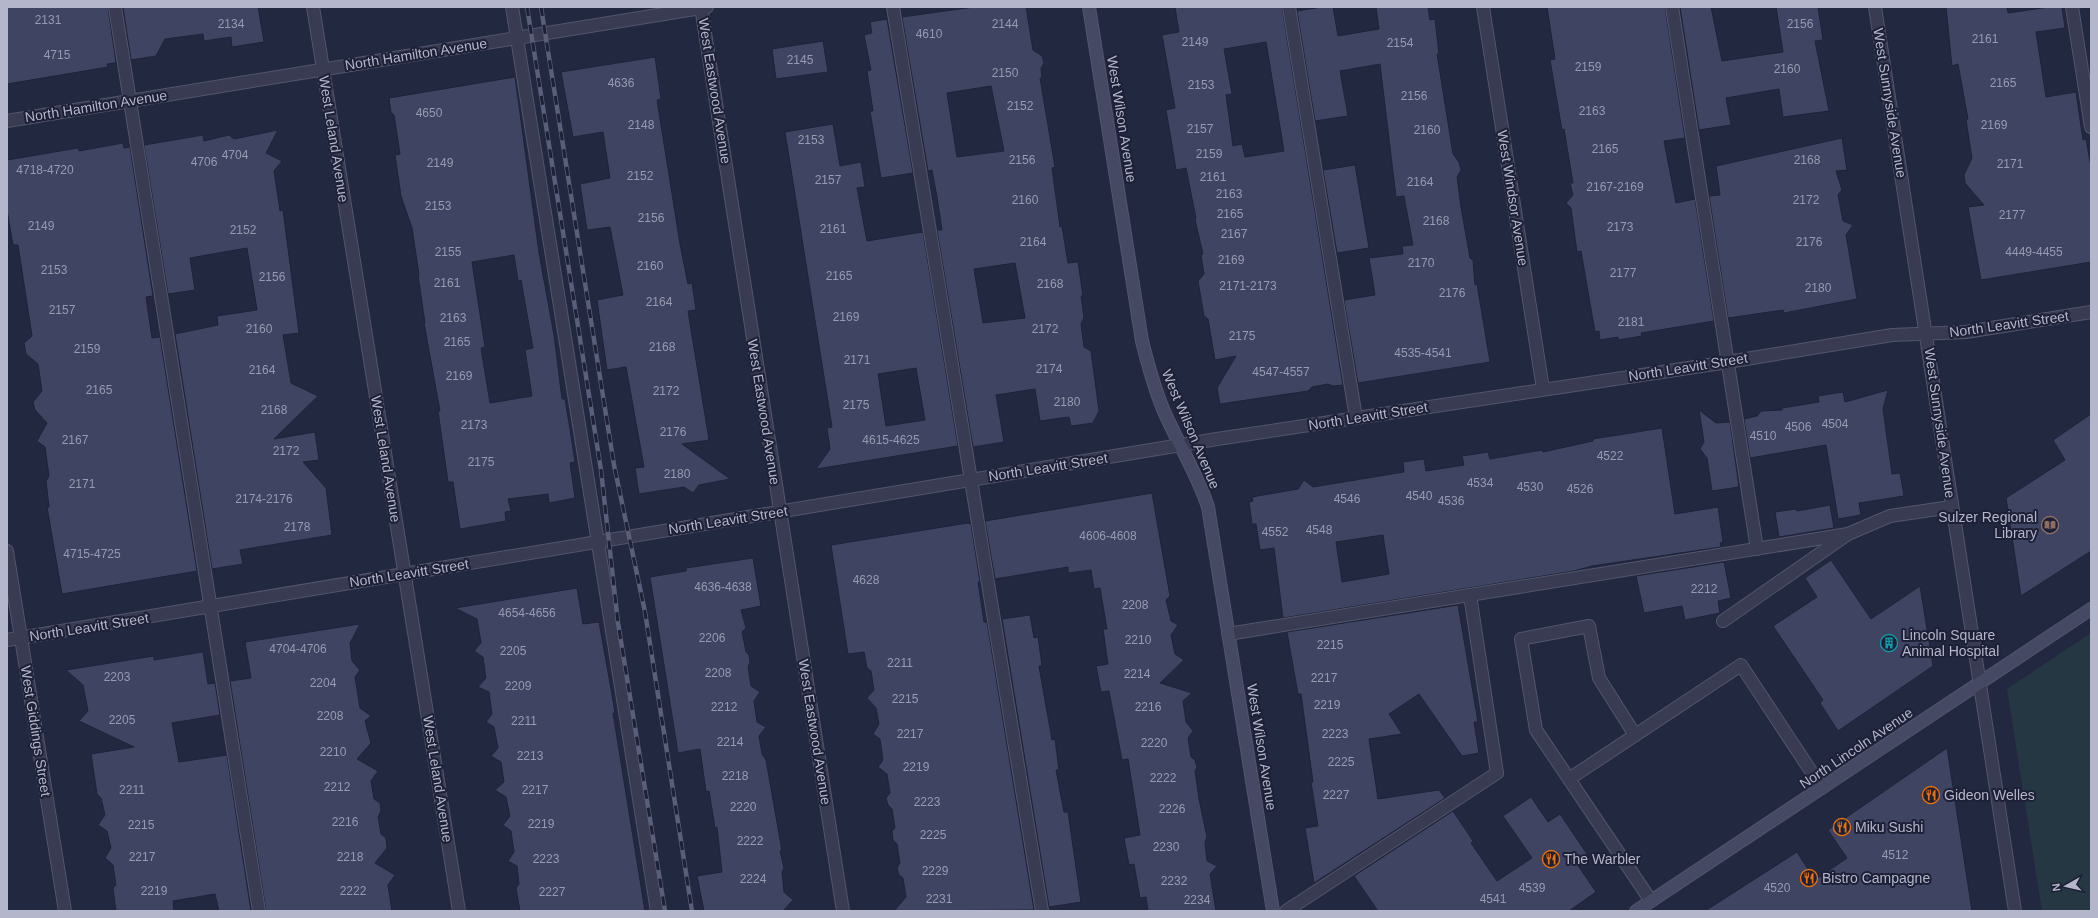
<svg xmlns="http://www.w3.org/2000/svg" width="2098" height="918" viewBox="0 0 2098 918" font-family="Arial,sans-serif">
<style>
.green{fill:#253742}
.building{fill:#3f4462;stroke:#1f2238;fill-rule:evenodd}
.lines{fill:none;stroke-linecap:round;stroke-linejoin:round}
.lane-casing{stroke:#53566b;stroke-width:14}
.street-casing{stroke:#53566b;stroke-width:14}
.secondary-casing{stroke:#53566b;stroke-width:14}
.lane{stroke:#383b51;stroke-width:12}
.street{stroke:#383b51;stroke-width:12}
.secondary{stroke:#454964;stroke-width:12}
.rail-casing{stroke:#5a5e78;stroke-width:4.5}
.rail{stroke:#1d2036;stroke-width:3;stroke-dasharray:9;stroke-linecap:butt}
.labels{text-anchor:middle;dominant-baseline:central;stroke-width:4;stroke-linejoin:round;paint-order:stroke}
.number-label{font-size:12px;fill:#979ab1}
.street-label{font-size:14px;fill:#b4b7cb;stroke:#1d2036}
.poi-label{font-size:14px;fill:#b4b7cb;stroke:#1d2036;text-anchor:start}
</style>
<rect width="100%" height="100%" fill="#232841"/>
<path class="green" d="M2091,633V911H2042L2007,689Z"/>
<g class="building">
<path d="M7,7H108L116,63L107,64L108,67L7,84Z"/>
<path d="M123,7H258L264,42L232,47L231,37L204,41L203,34L165,39L156,56L131,60Z"/>
<path d="M974,7H1026L1033,50L1042,56L1044,63L1041,68L1042,78H1040L1055,167L1052,168L1060,227L1062,226L1068,263L1078,262L1083,296H1081L1084,318L1081,324L1084,347L1091,351L1099,411L1093,423L1071,426L1069,417L1040,421L1035,389L996,395L1004,442L973,447L937,230H942L937,197L932,170L928,171L902,17ZM991,86L1004,151L957,157L947,93ZM1015,263L1025,318L983,323L974,269Z"/>
<path d="M1175,7H1282L1343,385L1333,386L1328,384L1312,387L1308,391L1220,404L1217,388L1236,356L1215,360L1208,319L1204,316L1198,281L1204,274L1201,255L1203,254L1195,220L1196,218L1186,168L1176,170L1172,145L1166,110L1175,108L1162,35L1179,32ZM1266,42L1284,151L1245,157L1242,144L1233,146L1226,95L1232,94L1224,49Z"/>
<path d="M1322,7H1333L1338,36L1379,29L1376,7H1428L1430,20L1435,19L1439,54H1437L1453,154L1459,162L1461,170L1457,177L1461,207L1470,258L1473,260L1475,285L1477,284L1490,362L1358,383L1344,300L1375,295L1369,258L1403,254L1402,246L1413,245L1404,196L1396,197L1380,64L1340,71L1348,116L1315,121L1297,11Z"/>
<path d="M1547,7H1665L1685,138L1664,141L1676,203L1695,199L1714,321L1641,333L1642,336L1618,340V337L1600,340L1599,331L1595,332L1581,251L1577,252L1571,208L1566,203L1573,195L1570,183H1573L1564,129L1562,130L1550,60L1555,59Z"/>
<path d="M1680,7H1711L1722,61L1783,52L1776,7H1818L1823,40L1815,41L1829,111L1783,117L1779,89L1726,98L1731,125L1699,130Z"/>
<path d="M1946,7H2007L2008,13L2049,7H2062L2065,28L2036,32L2046,97L2076,92L2083,140L2086,139L2091,167V262L1981,280L1968,207L1984,205L1965,183L1964,175L1972,158L1966,120L1968,119L1958,64L1952,66Z"/>
<path d="M887,19L913,173L881,178L870,111H873L867,71L871,70L864,35L872,33L870,22Z"/>
<path d="M823,41L828,72L776,79L772,49Z"/>
<path d="M655,57L661,99L657,100L680,244L688,284L692,283L696,310L688,311L709,440L682,444L730,479L699,485L693,493L684,487L639,494L635,468L644,467L626,367L607,370L597,300L623,295L610,227L587,230L580,184L610,178L603,132L573,137L561,72Z"/>
<path d="M515,77L539,253L554,335L562,399H565L569,423L575,462L570,463L575,498L549,503L548,494L508,499L511,511L505,512L506,521L460,529L453,482H448L438,411H440L424,323H425L418,275H419L412,228L401,196L395,155L400,154L394,115L391,112L389,98ZM514,255L518,281L521,280L533,348L525,350L532,396L490,403L481,348L485,347L472,262Z"/>
<path d="M833,124L840,166L861,162L865,187L857,188L867,241L923,232L958,446L816,469L830,449L827,428L832,427L785,132ZM916,368L925,420L886,426L878,374Z"/>
<path d="M278,130L266,153L282,161L274,171L280,211L283,210L299,333L283,335L291,383L318,396L274,439L315,432L319,460L303,462L326,488L332,535L240,550L243,564L212,569L175,334L218,325L217,316L257,310L247,248L190,258L195,290L168,294L144,145L203,135L204,141L229,135L234,139Z"/>
<path d="M1842,138L1847,170L1836,171L1842,190L1838,195L1843,221L1853,225L1846,235L1857,299L1784,313L1783,310L1728,318L1709,196L1720,195L1716,166Z"/>
<path d="M123,143L124,148L130,147L153,296L146,297L152,338L160,337L197,571L62,594L47,507H49L46,481L49,476L45,447L37,441L47,423L35,410L33,402L42,391L38,364L26,354L24,343L32,336L18,245H13L7,210V160L78,148L79,151Z"/>
<path d="M1355,165L1369,248L1337,253L1323,170Z"/>
<path d="M1888,390L1883,409L1892,474L1900,473L1904,496L1859,503L1861,515L1838,519L1826,445L1750,458L1744,419L1757,416L1761,411L1782,410V408L1819,402L1818,396L1843,392L1845,402Z"/>
<path d="M1699,410L1716,423L1730,422L1739,487L1712,491L1707,458L1700,449L1704,442Z"/>
<path d="M2091,414V551L2021,596L2006,498L2065,460L2053,440Z"/>
<path d="M1662,428L1675,514L1718,507L1723,542L1720,543L1721,547L1592,566L1574,571L1283,618L1274,548L1260,550L1256,524H1252L1249,502L1253,501L1252,497L1298,489L1304,480L1313,487L1404,472L1403,462L1424,459L1426,471L1464,465L1462,456L1488,452L1490,459L1542,450L1543,452L1593,441V439ZM1383,535L1389,574L1342,582L1336,542Z"/>
<path d="M1152,493L1170,596L1166,600L1171,621L1178,625L1171,635L1175,654L1184,660L1160,683L1192,693L1183,701L1186,722L1193,731L1188,738L1191,757L1195,760L1197,768L1195,771L1199,799L1207,837L1205,842L1207,861L1217,866L1210,874L1216,911H1148L1146,897L1140,898L1134,864L1129,865L1124,838L1140,835L1128,759L1122,760L1109,691L1101,692L1096,666L1108,664L1103,629H1107L1100,588L1094,589L1091,570L1068,573V567L995,579L985,521Z"/>
<path d="M1830,505L1834,528L1779,537L1775,512L1796,509L1797,511Z"/>
<path d="M968,523L971,524L980,582H978L984,622H987L1034,910L894,911L906,897L903,878L899,875L897,868L900,863L897,844L893,840L892,831L895,828L892,809L888,805L886,798L890,793L887,774L878,767L883,760L880,739L873,734L879,724L876,708L867,698L874,690L871,671L867,668L864,652L848,654L831,545Z"/>
<path d="M753,558L761,606L741,610L746,628L742,632L746,652L749,655L750,662L748,667L751,686L760,692L754,701L757,722L766,727L759,736L762,754L766,760L782,851H780L784,868L782,872L784,892L793,900L783,911H704L697,876L722,872L717,827L715,828L709,791L706,792L700,749L678,753L650,577L686,571V568Z"/>
<path d="M1831,560L1871,619L1920,586L1933,666L1838,731L1820,703L1823,700L1773,626L1817,597L1805,578Z"/>
<path d="M1724,562L1731,598L1718,601L1720,613L1685,620L1682,606L1644,613L1636,576Z"/>
<path d="M577,588L583,624L599,622L611,689L615,713H613L645,911H520L516,888L519,884L517,866L508,861L514,852L511,831L503,825L510,816L506,797L495,790L504,782L501,762L491,756L498,748L494,727L486,722L492,714L489,692L478,687L486,678L483,657L474,651L481,643L477,619L455,608Z"/>
<path d="M1458,605L1478,722H1474L1479,753L1462,756L1419,694L1389,714L1402,734L1369,739L1378,799L1439,790L1445,798L1314,883L1305,828L1318,826L1311,782H1313L1301,694H1298L1287,632Z"/>
<path d="M1030,615L1034,638L1038,637L1042,666H1039L1052,740L1055,739L1059,770H1056L1064,812H1068L1081,902L1049,907L1002,619Z"/>
<path d="M360,624L350,643L352,661L360,670L355,677L360,708L371,716L365,721L371,743L357,759L378,771L371,781L374,799L380,803L381,811L378,817L381,834L386,838L387,848L375,863L395,875L388,885L392,911H266L230,681L251,678L245,642Z"/>
<path d="M203,652L208,684L215,683L220,715L172,723L179,762L227,755L251,911H219L215,894L173,901L174,911H116L113,888L116,885L113,865L105,858L111,848L107,831L98,825L105,815L101,798L97,794L91,754L134,747L79,721L88,711L83,685L66,670L154,656V660Z"/>
<path d="M1947,748L1972,911H1705L1797,852L1815,880L1847,858L1828,830Z"/>
<path d="M1531,797L1548,822L1560,814L1589,857L1577,864L1596,892L1569,911H1378L1354,876L1453,811L1473,841L1471,843L1497,881L1532,858L1503,816Z"/>
</g>
<g class="lines">
<g class="lane-casing">
<g id="lane">
<path d="M115,7L259,911"/>
<path d="M512,7L657,911"/>
<path d="M893,7L1042,911"/>
<path d="M1289,7L1356,418"/>
<path d="M1672,7L1757,549"/>
<path d="M2072,7L2091,127"/>
<path d="M1723,621L1848,534L1890,516L1951,507"/>
<path d="M1228,634L1848,534"/>
<path d="M1635,735L1599,678L1589,626L1521,639L1536,730L1651,901"/>
<path d="M1569,779L1741,665L1822,788"/>
<path d="M1286,911L1497,773L1470,595"/>
</g>
</g>
<g class="street-casing">
<g id="street">
<path d="M313,7L459,911"/>
<path d="M701,7L843,911"/>
<path d="M1483,7L1543,389"/>
<path d="M1875,7C1923,308 1967,610 2015,911"/>
<path d="M7,121L707,7"/>
<path d="M7,551L65,911"/>
<path d="M7,640L1217,439L1728,362L1892,335L1966,332L2091,312"/>
</g>
</g>
<g class="secondary-casing">
<g id="secondary">
<path d="M1089,7L1142,341C1148,365 1154,387 1163,409C1177,442 1197,473 1208,507L1273,911"/>
<path d="M1636,911L2091,609"/>
</g>
</g>
<use href="#lane" class="lane"/>
<use href="#street" class="street"/>
<use href="#secondary" class="secondary"/>
<g class="rail-casing">
<g id="rail">
<path d="M527,7L601,470L618,623L665,911"/>
<path d="M541,7L614,465L645,612L692,911"/>
</g>
</g>
<use href="#rail" class="rail"/>
</g>
<defs>
<g id="library-ring" transform="scale(0.9)"><circle r="9.5" fill="#1d2036" stroke="#8d6e63" stroke-width="1.5"/><path d="M-6-4Q-3-5.5-.7-3.5V5Q-3 3-6 4ZM6-4Q3-5.5 .7-3.5V5Q3 3 6 4Z" fill="#8d6e63"/></g>
<g id="building-ring" transform="scale(0.9)"><circle r="9.5" fill="#1d2036" stroke="#0f9aa8" stroke-width="1.5"/><path d="M-4-6H4V6H1V3H-1V6H-4ZM-2.5-4.3h1.7v1.8h-1.7ZM.8-4.3h1.7v1.8H.8ZM-2.5-1h1.7V.8h-1.7ZM.8-1h1.7V.8H.8Z" fill="#0f9aa8"/></g>
<g id="restaurant-ring" transform="scale(0.9)"><circle r="9.5" fill="#1d2036" stroke="#e8710a" stroke-width="1.5"/><path d="M-5-6h1v4h1v-4h1v4h1v-4h1v5L-1.5 .5V6h-2V.5L-5-1ZM5-6V6H3V1.5H1.5Q1.5-4 5-6Z" fill="#e8710a"/></g>
</defs>
<g fill-rule="evenodd">
<use href="#library-ring" x="2050" y="525"/>
<use href="#building-ring" x="1889" y="643"/>
<use href="#restaurant-ring" x="1931" y="795"/>
<use href="#restaurant-ring" x="1842" y="827"/>
<use href="#restaurant-ring" x="1551" y="859"/>
<use href="#restaurant-ring" x="1809" y="878"/>
</g>
<g class="labels">
<g class="number-label">
<text x="48" y="20">2131</text>
<text x="231" y="24">2134</text>
<text x="1005" y="24">2144</text>
<text x="1800" y="24">2156</text>
<text x="929" y="34">4610</text>
<text x="1985" y="39">2161</text>
<text x="1195" y="42">2149</text>
<text x="1400" y="43">2154</text>
<text x="57" y="55">4715</text>
<text x="800" y="60">2145</text>
<text x="1588" y="67">2159</text>
<text x="1787" y="69">2160</text>
<text x="1005" y="73">2150</text>
<text x="621" y="83">4636</text>
<text x="2003" y="83">2165</text>
<text x="1201" y="85">2153</text>
<text x="1414" y="96">2156</text>
<text x="1020" y="106">2152</text>
<text x="1592" y="111">2163</text>
<text x="429" y="113">4650</text>
<text x="641" y="125">2148</text>
<text x="1994" y="125">2169</text>
<text x="1200" y="129">2157</text>
<text x="1427" y="130">2160</text>
<text x="811" y="140">2153</text>
<text x="1605" y="149">2165</text>
<text x="1209" y="154">2159</text>
<text x="235" y="155">4704</text>
<text x="1022" y="160">2156</text>
<text x="1807" y="160">2168</text>
<text x="204" y="162">4706</text>
<text x="440" y="163">2149</text>
<text x="2010" y="164">2171</text>
<text x="45" y="170">4718-4720</text>
<text x="640" y="176">2152</text>
<text x="1213" y="177">2161</text>
<text x="828" y="180">2157</text>
<text x="1420" y="182">2164</text>
<text x="1615" y="187">2167-2169</text>
<text x="1229" y="194">2163</text>
<text x="1025" y="200">2160</text>
<text x="1806" y="200">2172</text>
<text x="438" y="206">2153</text>
<text x="1230" y="214">2165</text>
<text x="2012" y="215">2177</text>
<text x="651" y="218">2156</text>
<text x="1436" y="221">2168</text>
<text x="41" y="226">2149</text>
<text x="1620" y="227">2173</text>
<text x="833" y="229">2161</text>
<text x="243" y="230">2152</text>
<text x="1234" y="234">2167</text>
<text x="1033" y="242">2164</text>
<text x="1809" y="242">2176</text>
<text x="448" y="252">2155</text>
<text x="2034" y="252">4449-4455</text>
<text x="1231" y="260">2169</text>
<text x="1421" y="263">2170</text>
<text x="650" y="266">2160</text>
<text x="54" y="270">2153</text>
<text x="1623" y="273">2177</text>
<text x="839" y="276">2165</text>
<text x="272" y="277">2156</text>
<text x="447" y="283">2161</text>
<text x="1050" y="284">2168</text>
<text x="1248" y="286">2171-2173</text>
<text x="1818" y="288">2180</text>
<text x="1452" y="293">2176</text>
<text x="659" y="302">2164</text>
<text x="62" y="310">2157</text>
<text x="846" y="317">2169</text>
<text x="453" y="318">2163</text>
<text x="1631" y="322">2181</text>
<text x="259" y="329">2160</text>
<text x="1045" y="329">2172</text>
<text x="1242" y="336">2175</text>
<text x="457" y="342">2165</text>
<text x="662" y="347">2168</text>
<text x="87" y="349">2159</text>
<text x="1423" y="353">4535-4541</text>
<text x="857" y="360">2171</text>
<text x="1049" y="369">2174</text>
<text x="262" y="370">2164</text>
<text x="1281" y="372">4547-4557</text>
<text x="459" y="376">2169</text>
<text x="99" y="390">2165</text>
<text x="666" y="391">2172</text>
<text x="1067" y="402">2180</text>
<text x="856" y="405">2175</text>
<text x="274" y="410">2168</text>
<text x="1835" y="424">4504</text>
<text x="474" y="425">2173</text>
<text x="1798" y="427">4506</text>
<text x="673" y="432">2176</text>
<text x="1763" y="436">4510</text>
<text x="75" y="440">2167</text>
<text x="891" y="440">4615-4625</text>
<text x="286" y="451">2172</text>
<text x="1610" y="456">4522</text>
<text x="481" y="462">2175</text>
<text x="677" y="474">2180</text>
<text x="1480" y="483">4534</text>
<text x="82" y="484">2171</text>
<text x="1530" y="487">4530</text>
<text x="1580" y="489">4526</text>
<text x="1419" y="496">4540</text>
<text x="264" y="499">2174-2176</text>
<text x="1347" y="499">4546</text>
<text x="1451" y="501">4536</text>
<text x="297" y="527">2178</text>
<text x="1319" y="530">4548</text>
<text x="1275" y="532">4552</text>
<text x="1108" y="536">4606-4608</text>
<text x="92" y="554">4715-4725</text>
<text x="866" y="580">4628</text>
<text x="723" y="587">4636-4638</text>
<text x="1704" y="589">2212</text>
<text x="1135" y="605">2208</text>
<text x="527" y="613">4654-4656</text>
<text x="712" y="638">2206</text>
<text x="1138" y="640">2210</text>
<text x="1330" y="645">2215</text>
<text x="298" y="649">4704-4706</text>
<text x="513" y="651">2205</text>
<text x="900" y="663">2211</text>
<text x="718" y="673">2208</text>
<text x="1137" y="674">2214</text>
<text x="117" y="677">2203</text>
<text x="1324" y="678">2217</text>
<text x="323" y="683">2204</text>
<text x="518" y="686">2209</text>
<text x="905" y="699">2215</text>
<text x="1327" y="705">2219</text>
<text x="724" y="707">2212</text>
<text x="1148" y="707">2216</text>
<text x="330" y="716">2208</text>
<text x="122" y="720">2205</text>
<text x="524" y="721">2211</text>
<text x="910" y="734">2217</text>
<text x="1335" y="734">2223</text>
<text x="730" y="742">2214</text>
<text x="1154" y="743">2220</text>
<text x="333" y="752">2210</text>
<text x="530" y="756">2213</text>
<text x="1341" y="762">2225</text>
<text x="916" y="767">2219</text>
<text x="735" y="776">2218</text>
<text x="1163" y="778">2222</text>
<text x="337" y="787">2212</text>
<text x="132" y="790">2211</text>
<text x="535" y="790">2217</text>
<text x="1336" y="795">2227</text>
<text x="927" y="802">2223</text>
<text x="743" y="807">2220</text>
<text x="1172" y="809">2226</text>
<text x="345" y="822">2216</text>
<text x="541" y="824">2219</text>
<text x="141" y="825">2215</text>
<text x="933" y="835">2225</text>
<text x="750" y="841">2222</text>
<text x="1166" y="847">2230</text>
<text x="1895" y="855">4512</text>
<text x="142" y="857">2217</text>
<text x="350" y="857">2218</text>
<text x="546" y="859">2223</text>
<text x="935" y="871">2229</text>
<text x="753" y="879">2224</text>
<text x="1174" y="881">2232</text>
<text x="1532" y="888">4539</text>
<text x="1777" y="888">4520</text>
<text x="154" y="891">2219</text>
<text x="353" y="891">2222</text>
<text x="552" y="892">2227</text>
<text x="939" y="899">2231</text>
<text x="1493" y="899">4541</text>
<text x="1197" y="900">2234</text>
</g>
<g class="street-label">
<text transform="translate(416 54) rotate(-9)">North Hamilton Avenue</text>
<text transform="translate(715 91) rotate(81)">West Eastwood Avenue</text>
<text transform="translate(1890 103) rotate(81)">West Sunnyside Avenue</text>
<text transform="translate(96 106) rotate(-9)">North Hamilton Avenue</text>
<text transform="translate(1122 119) rotate(81)">West Wilson Avenue</text>
<text transform="translate(334 139) rotate(81)">West Leland Avenue</text>
<text transform="translate(1513 198) rotate(81)">West Windsor Avenue</text>
<text transform="translate(2009 324) rotate(-8)">North Leavitt Street</text>
<text transform="translate(1688 367) rotate(-9)">North Leavitt Street</text>
<text transform="translate(764 412) rotate(81)">West Eastwood Avenue</text>
<text transform="translate(1368 416) rotate(-9)">North Leavitt Street</text>
<text transform="translate(1940 423) rotate(82)">West Sunnyside Avenue</text>
<text transform="translate(1191 429) rotate(67)">West Wilson Avenue</text>
<text transform="translate(386 459) rotate(81)">West Leland Avenue</text>
<text transform="translate(1048 467) rotate(-9)">North Leavitt Street</text>
<text transform="translate(728 520) rotate(-9)">North Leavitt Street</text>
<text transform="translate(409 573) rotate(-9)">North Leavitt Street</text>
<text transform="translate(89 627) rotate(-9)">North Leavitt Street</text>
<text transform="translate(36 731) rotate(81)">West Giddings Street</text>
<text transform="translate(815 732) rotate(81)">West Eastwood Avenue</text>
<text transform="translate(1262 747) rotate(81)">West Wilson Avenue</text>
<text transform="translate(1856 748) rotate(-34)">North Lincoln Avenue</text>
<text transform="translate(438 779) rotate(81)">West Leland Avenue</text>
</g>
<g class="poi-label">
<text x="2037" y="517" text-anchor="end">Sulzer Regional<tspan x="2037" dy="16">Library</tspan></text>
<text x="1902" y="635">Lincoln Square<tspan x="1902" dy="16">Animal Hospital</tspan></text>
<text x="1944" y="795">Gideon Welles</text>
<text x="1855" y="827">Miku Sushi</text>
<text x="1564" y="859">The Warbler</text>
<text x="1822" y="878">Bistro Campagne</text>
</g>
</g>
<rect width="2098" height="918" fill="none" stroke="#b4b7cb" stroke-width="16"/>
<g transform="translate(2066 886) rotate(262)" stroke="#1d2036" stroke-width="3" paint-order="stroke">
<path d="M0-3L7 15L0 10L-7 15Z" fill="#b4b7cb"/>
<text y="-6" font-size="11" font-weight="bold" text-anchor="middle" fill="#b4b7cb">N</text>
</g>
</svg>
